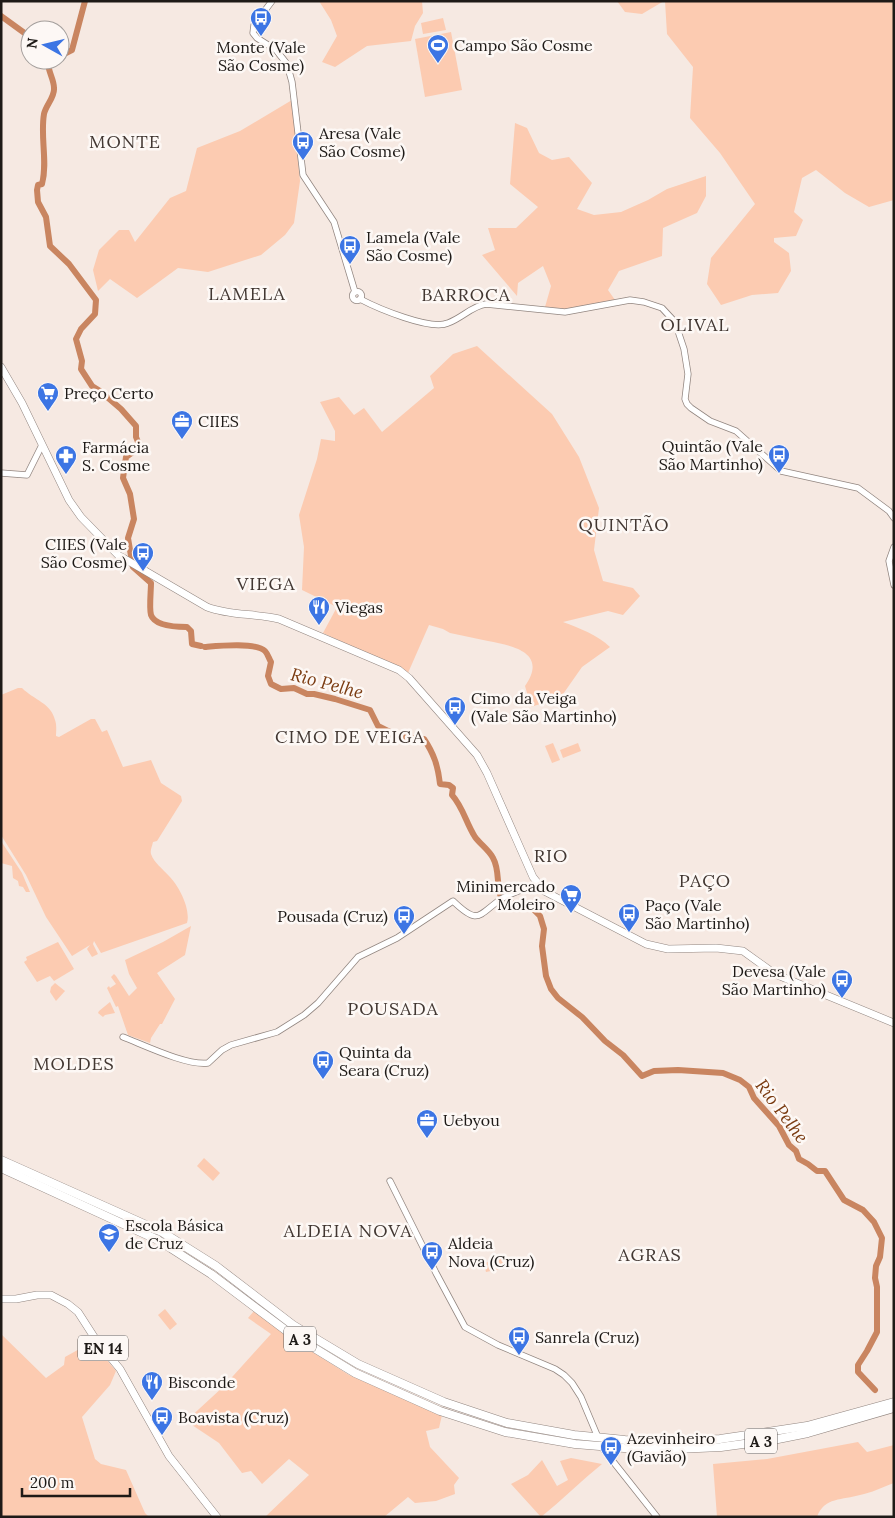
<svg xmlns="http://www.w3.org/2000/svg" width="895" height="1518" viewBox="0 0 895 1518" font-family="Lora,serif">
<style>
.green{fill:#fccbb1}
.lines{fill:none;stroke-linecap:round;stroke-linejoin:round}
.river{stroke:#c98560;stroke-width:6}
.minor-casing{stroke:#928680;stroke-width:7}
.major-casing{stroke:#928680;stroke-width:8}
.highway-casing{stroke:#928680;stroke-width:9}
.minor{stroke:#fff;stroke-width:5.5}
.major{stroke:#fff;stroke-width:7}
.highway{stroke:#fff;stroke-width:8}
.labels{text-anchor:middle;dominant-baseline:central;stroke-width:5;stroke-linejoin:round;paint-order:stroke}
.shield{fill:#fdf8f5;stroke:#615d5a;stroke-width:1}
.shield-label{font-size:15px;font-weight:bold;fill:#1e1a17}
.poi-label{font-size:16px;fill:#1e1a17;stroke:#fdf8f5;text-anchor:start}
.neighbourhood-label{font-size:18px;letter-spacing:1px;fill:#423732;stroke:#fdf8f5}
.water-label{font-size:18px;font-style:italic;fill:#7b3c12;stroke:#fdf8f5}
</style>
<rect width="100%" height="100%" fill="#f6e9e2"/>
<g class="green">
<path d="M319,1H422L423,13L415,26L411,41L367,46L335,67L322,62L337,36L331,20Z"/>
<path d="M617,1H664L642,14L625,12Z"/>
<path d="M665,1H894V200L869,207L845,193L816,170L802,178L794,212L803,220L796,236L774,238V242L789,253L791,271L778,293L752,295L721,305L707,284L711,258L755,204L720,153L690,118L693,67L667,34Z"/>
<path d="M443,18L446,30L423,34L421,23Z"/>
<path d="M451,32L462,90L425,97L415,39Z"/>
<path d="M292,100L300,181L294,223L285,235L261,255L208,272L178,268L137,298L110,279L98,291L93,270L99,250L119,230H129L135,242L170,198L186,191L197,148L240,131Z"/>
<path d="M515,123L527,128L539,153L552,160L569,157L592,183L577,209L594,215L621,212L648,200L667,189L706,176V196L697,213L663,228L662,256L619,271L608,290L615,300L572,310L545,307L551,286L543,266L518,283L517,296L482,255L495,250L488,228H516L538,207L510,184Z"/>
<path d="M477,346L552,414L579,457L599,508L594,550L603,581L633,588L640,596L623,615L608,611L563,622C579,628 598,635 610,647L582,667L561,697L531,707L525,686C548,653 514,646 488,641C475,638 463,636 450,633L443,629L429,625L408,673L323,633L337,607L302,590L304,547L299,515L317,459L321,439L335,441V431L320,402L339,397L354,415L364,408L382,432L434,388L430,376L453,354Z"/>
<path d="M18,688H22C34,700 51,703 55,720C57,725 56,732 56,736L59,737L91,719H95L102,732L107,730L123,767L151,760L161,783L181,796L182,801L157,841L153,842C152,847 150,850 151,854C154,863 163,869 169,876C179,886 191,909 187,923L101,953L94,941L93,944L98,954L92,957L87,949L90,945L72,956L46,917L26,875L1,835V695Z"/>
<path d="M553,743L560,760L552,763L545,746Z"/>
<path d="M578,743L581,751L563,758L560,750Z"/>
<path d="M1,841L22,873L30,892H26L23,887L19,886L18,881L13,878L12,866L1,863Z"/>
<path d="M191,926L185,955L157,973L175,999L162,1024H160L151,1038L150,1043L128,1035L118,1006L116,1007L107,988L109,986L110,988L116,984L111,977L114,974L116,976L129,996L137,988L129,974L125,960L163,942Z"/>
<path d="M58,942L74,969L54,981L50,976L37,982L24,962L27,960L26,957Z"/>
<path d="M55,983L65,991L56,1001L50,992L51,987Z"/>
<path d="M110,1002L115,1013L105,1015L103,1017L98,1013L99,1011Z"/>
<path d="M204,1158L220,1173L213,1181L197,1166Z"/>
<path d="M502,1258L505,1268L486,1272L484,1263Z"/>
<path d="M165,1309L177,1324L170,1330L158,1315Z"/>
<path d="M254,1311L289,1337L349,1375L442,1415L439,1428L426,1431L430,1447L459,1478L454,1485L455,1494L436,1501L415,1503L408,1497L384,1517H265L309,1475L289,1459L262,1484L251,1471L242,1473L219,1443L186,1421L224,1386L271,1334L248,1318Z"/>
<path d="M1,1334L46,1378L64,1365L65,1357L83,1347L90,1340L116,1371L110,1385L82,1417L95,1459L101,1464L126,1470L145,1513L149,1517H1Z"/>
<path d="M858,1442L867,1452L894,1445V1483C883,1487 871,1493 860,1495C843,1500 824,1497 817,1517H717L713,1464L767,1459Z"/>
<path d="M571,1458L602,1464C581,1481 562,1500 541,1517L511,1484L528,1475L542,1460L557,1486L568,1480L560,1461Z"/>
</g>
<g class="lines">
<g class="river">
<path d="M1,16L30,37"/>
<path d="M60,56L72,50L85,1"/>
<path d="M52,60L48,62C48,72 54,79 54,88C55,97 46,105 44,114C40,137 48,162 42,184L38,185L37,190L38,202L46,217L50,246L69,264L96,300L95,314L81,329L76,339L82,361L81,369L92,386L100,391L121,409L136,426V437L140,447L126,457L123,478L130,494L134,519L128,538L132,562"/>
<path d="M133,567L151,583C151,591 149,608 151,615C155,626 177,627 187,627L191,631L192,644L201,646"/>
<path d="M205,647C217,646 256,642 265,651C268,654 269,659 271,662L268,676L271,684L281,689L294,688L307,694H314L335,699L370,710L378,726L400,737L424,739C434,754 438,766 440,784L449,785L453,788L452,795C463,807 466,823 475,837C480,844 489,850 493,858C500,870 496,885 501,897"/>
<path d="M503,901L522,905L533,909L540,916L544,929L542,946L546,976L551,989L558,998L582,1017L605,1041L623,1055L642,1076L654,1071L678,1070L723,1073L740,1080L749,1087L754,1098L779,1126L789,1145L796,1151L799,1159L808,1164L817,1171H825L844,1200L863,1210L874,1222L882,1238L880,1257L876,1266L875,1278L877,1287V1332L867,1351L858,1365V1372L875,1390"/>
</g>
<g class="minor-casing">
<g id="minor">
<path d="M272,1L254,25L253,33L257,38L276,50L287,64L292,82L303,175L334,222L355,292"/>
<circle cx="357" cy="296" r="4.5"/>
<path d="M360,299C377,308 431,331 448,323C462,318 472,306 486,304L565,312L630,300L644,302L662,308L675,322L684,349L688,374L685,399L687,404L691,408L710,421L736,431L781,471L858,488L889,511L894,518"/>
<path d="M1,473L27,475L42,445"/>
<path d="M894,547L889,561L894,585"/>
<path d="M123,1037C144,1045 187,1066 208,1063L222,1050L231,1045L277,1032L304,1015L318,1003L358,957L397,938L453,901C479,926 478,915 501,899C512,892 526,889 537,884"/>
<path d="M390,1181L436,1273L465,1327L498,1345L555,1369L564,1375L572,1383L581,1397L597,1435"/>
<path d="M604,1450L657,1517"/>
</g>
</g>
<g class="major-casing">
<g id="major">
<path d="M1,367L22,403L69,500L81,517L118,555L207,607C230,616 255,613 279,619L399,670L409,678L477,755L487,773L533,877L544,891L646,944L668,949L716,948L743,951L775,974L894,1023"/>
<path d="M1,1299H16L37,1295H51L68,1304L78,1312L96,1340L120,1369L169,1456L217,1517"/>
</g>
</g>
<g class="highway-casing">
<g id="highway">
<path d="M1,1160L162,1232L216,1266L293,1325L358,1364L444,1402L507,1423L574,1435L625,1440L676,1442L720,1439L807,1426L894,1402"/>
<path d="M1,1168L158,1240L211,1274L288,1332L355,1373L440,1411L505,1432L575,1444L624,1448L676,1449L721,1447L773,1440L808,1433L894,1408"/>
</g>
</g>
<use href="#minor" class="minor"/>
<use href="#major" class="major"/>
<use href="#highway" class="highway"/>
</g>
<defs>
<g id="bus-pin" transform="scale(1.125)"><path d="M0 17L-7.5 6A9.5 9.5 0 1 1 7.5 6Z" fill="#3c75e4" stroke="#fdf8f5"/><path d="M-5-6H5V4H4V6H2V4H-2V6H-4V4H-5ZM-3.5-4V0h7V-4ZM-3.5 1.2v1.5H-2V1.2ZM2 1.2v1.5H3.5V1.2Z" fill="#fff"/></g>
<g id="stadium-pin" transform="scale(1.125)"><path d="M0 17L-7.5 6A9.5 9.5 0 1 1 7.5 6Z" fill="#3c75e4" stroke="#fdf8f5"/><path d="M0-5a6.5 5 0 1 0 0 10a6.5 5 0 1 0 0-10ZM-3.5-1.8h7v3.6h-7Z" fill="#fff"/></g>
<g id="supermarket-pin" transform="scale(1.125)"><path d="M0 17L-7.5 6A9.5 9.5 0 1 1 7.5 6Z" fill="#3c75e4" stroke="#fdf8f5"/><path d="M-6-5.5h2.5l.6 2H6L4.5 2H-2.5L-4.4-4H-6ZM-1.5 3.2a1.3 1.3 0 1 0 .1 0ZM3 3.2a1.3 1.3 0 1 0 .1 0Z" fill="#fff"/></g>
<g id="office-pin" transform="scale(1.125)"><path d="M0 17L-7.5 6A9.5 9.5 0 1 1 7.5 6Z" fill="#3c75e4" stroke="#fdf8f5"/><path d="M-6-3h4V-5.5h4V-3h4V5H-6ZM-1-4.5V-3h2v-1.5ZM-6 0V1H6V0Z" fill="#fff"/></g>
<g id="pharmacy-pin" transform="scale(1.125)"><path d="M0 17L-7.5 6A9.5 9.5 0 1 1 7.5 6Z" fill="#3c75e4" stroke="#fdf8f5"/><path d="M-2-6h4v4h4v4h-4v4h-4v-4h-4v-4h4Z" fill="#fff"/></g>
<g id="restaurant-pin" transform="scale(1.125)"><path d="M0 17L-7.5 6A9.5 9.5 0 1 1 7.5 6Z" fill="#3c75e4" stroke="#fdf8f5"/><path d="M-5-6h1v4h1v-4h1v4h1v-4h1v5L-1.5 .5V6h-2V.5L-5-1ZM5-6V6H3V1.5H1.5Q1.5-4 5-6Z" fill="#fff"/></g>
<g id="school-pin" transform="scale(1.125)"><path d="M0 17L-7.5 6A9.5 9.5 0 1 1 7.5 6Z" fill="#3c75e4" stroke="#fdf8f5"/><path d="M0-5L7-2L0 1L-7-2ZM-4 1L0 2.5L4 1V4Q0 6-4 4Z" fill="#fff"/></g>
</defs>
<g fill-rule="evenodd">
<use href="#bus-pin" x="261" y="18"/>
<use href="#stadium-pin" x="438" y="45"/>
<use href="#bus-pin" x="303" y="142"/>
<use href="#bus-pin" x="350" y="246"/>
<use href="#supermarket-pin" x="48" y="393"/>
<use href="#office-pin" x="182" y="421"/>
<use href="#bus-pin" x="779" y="455"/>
<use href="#pharmacy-pin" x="66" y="456"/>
<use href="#bus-pin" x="143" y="553"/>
<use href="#restaurant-pin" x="319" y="607"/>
<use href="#bus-pin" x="455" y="707"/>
<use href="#supermarket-pin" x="571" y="895"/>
<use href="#bus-pin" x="629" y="914"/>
<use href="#bus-pin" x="404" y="916"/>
<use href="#bus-pin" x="842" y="980"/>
<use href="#bus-pin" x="323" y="1061"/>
<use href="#office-pin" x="427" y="1120"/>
<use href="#school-pin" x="109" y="1234"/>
<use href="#bus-pin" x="432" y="1252"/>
<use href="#bus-pin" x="519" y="1337"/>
<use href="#restaurant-pin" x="152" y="1382"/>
<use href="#bus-pin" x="162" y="1417"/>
<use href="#bus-pin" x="611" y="1447"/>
</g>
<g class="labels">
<g class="shield">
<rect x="284" y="1326.5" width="32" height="25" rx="4"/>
<rect x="78" y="1335.5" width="50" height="25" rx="4"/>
<rect x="745" y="1428.5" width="32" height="25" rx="4"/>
</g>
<g class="shield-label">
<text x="300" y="1339">A 3</text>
<text x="103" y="1348">EN 14</text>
<text x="761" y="1441">A 3</text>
</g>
<g class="poi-label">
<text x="454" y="45">Campo São Cosme</text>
<text x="261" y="47" text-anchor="middle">Monte (Vale<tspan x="261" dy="18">São Cosme)</tspan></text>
<text x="319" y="133">Aresa (Vale<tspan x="319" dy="18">São Cosme)</tspan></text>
<text x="366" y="237">Lamela (Vale<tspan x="366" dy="18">São Cosme)</tspan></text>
<text x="64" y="393">Preço Certo</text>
<text x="198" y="421">CIIES</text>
<text x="763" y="446" text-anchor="end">Quintão (Vale<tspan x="763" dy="18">São Martinho)</tspan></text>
<text x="82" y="447">Farmácia<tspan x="82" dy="18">S. Cosme</tspan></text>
<text x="127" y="544" text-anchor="end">CIIES (Vale<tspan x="127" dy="18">São Cosme)</tspan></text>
<text x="335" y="607">Viegas</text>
<text x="471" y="698">Cimo da Veiga<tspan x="471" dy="18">(Vale São Martinho)</tspan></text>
<text x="555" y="886" text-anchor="end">Minimercado<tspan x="555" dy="18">Moleiro</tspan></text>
<text x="645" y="905">Paço (Vale<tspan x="645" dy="18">São Martinho)</tspan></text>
<text x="388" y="916" text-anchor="end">Pousada (Cruz)</text>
<text x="826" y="971" text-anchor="end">Devesa (Vale<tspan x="826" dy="18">São Martinho)</tspan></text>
<text x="339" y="1052">Quinta da<tspan x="339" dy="18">Seara (Cruz)</tspan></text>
<text x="443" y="1120">Uebyou</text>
<text x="125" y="1225">Escola Básica<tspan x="125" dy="18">de Cruz</tspan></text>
<text x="448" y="1243">Aldeia<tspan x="448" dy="18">Nova (Cruz)</tspan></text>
<text x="535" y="1337">Sanrela (Cruz)</text>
<text x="168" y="1382">Bisconde</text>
<text x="178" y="1417">Boavista (Cruz)</text>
<text x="627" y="1438">Azevinheiro<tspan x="627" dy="18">(Gavião)</tspan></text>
</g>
<g class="neighbourhood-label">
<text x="125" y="141">MONTE</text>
<text x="247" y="293">LAMELA</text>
<text x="466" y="294">BARROCA</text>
<text x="695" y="324">OLIVAL</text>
<text x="624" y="524">QUINTÃO</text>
<text x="266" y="583">VIEGA</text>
<text x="350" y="736">CIMO DE VEIGA</text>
<text x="551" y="855">RIO</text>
<text x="705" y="880">PAÇO</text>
<text x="393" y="1008">POUSADA</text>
<text x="74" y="1063">MOLDES</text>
<text x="348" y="1230">ALDEIA NOVA</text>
<text x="650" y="1254">AGRAS</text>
</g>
<g class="water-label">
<text transform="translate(327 683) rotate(15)">Rio Pelhe</text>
<text transform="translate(782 1111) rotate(53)">Rio Pelhe</text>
</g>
</g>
<rect width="895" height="1518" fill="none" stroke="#1e1a17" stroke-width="5"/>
<g transform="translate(45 45) rotate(278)"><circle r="24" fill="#fdf8f5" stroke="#a49f9c"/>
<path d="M0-4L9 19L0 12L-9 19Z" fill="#3c75e4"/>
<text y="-8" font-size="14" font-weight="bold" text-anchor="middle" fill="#1e1a17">N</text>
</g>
<path d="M22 1488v8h108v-8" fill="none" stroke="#1e1a17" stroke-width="2.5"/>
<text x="30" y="1488" font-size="15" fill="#1e1a17" stroke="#fdf8f5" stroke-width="4" paint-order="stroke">200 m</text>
</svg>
